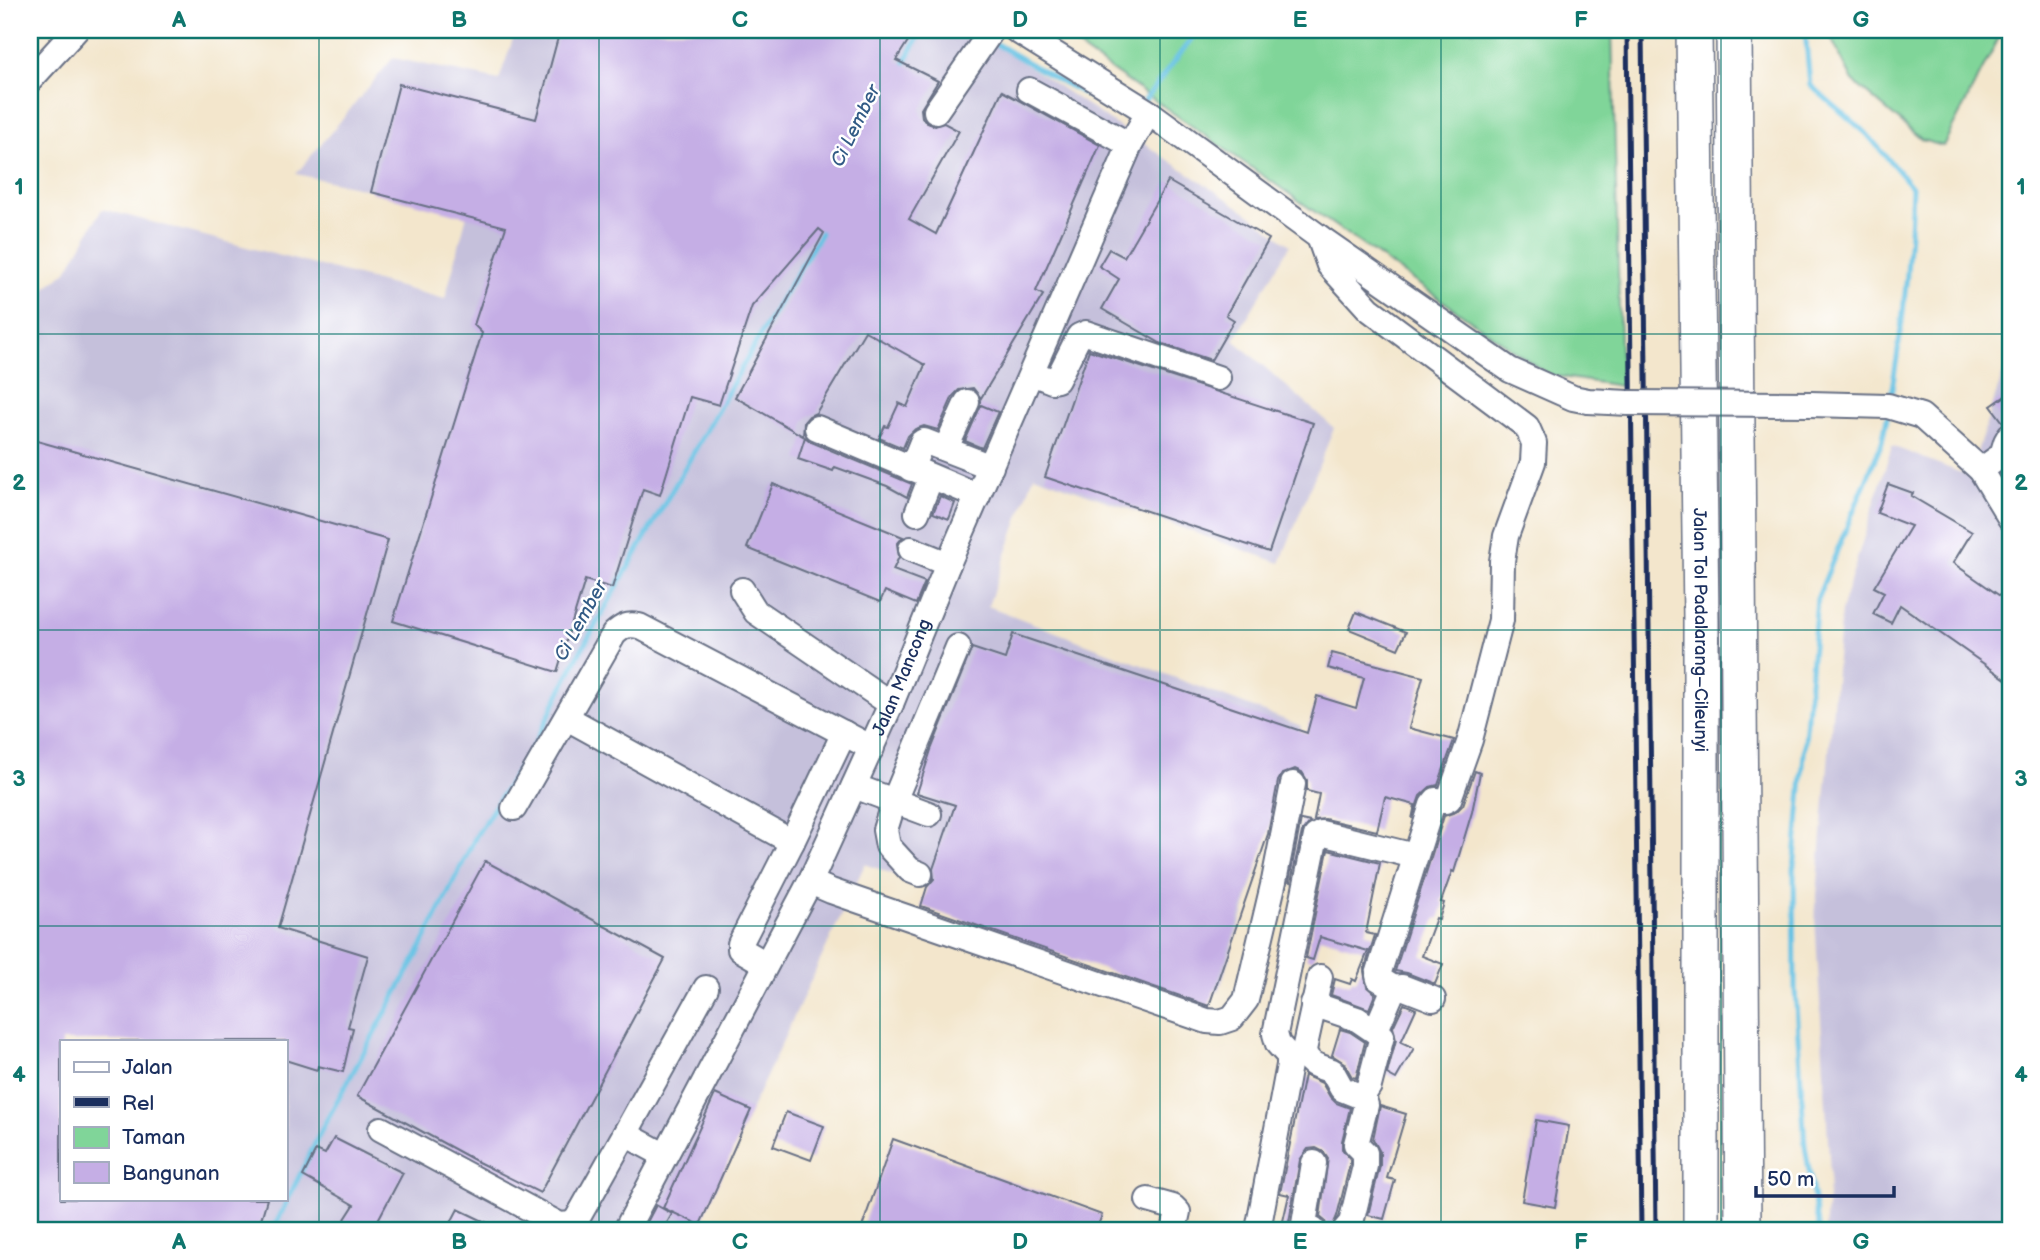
<svg xmlns="http://www.w3.org/2000/svg" width="2040" height="1260" viewBox="0 0 2040 1260" font-family="'Balsamiq Sans',sans-serif">
<style>
.industrial{fill:#c5c0db;fill-rule:evenodd}
.green{fill:#80d599;stroke:#4e827c;stroke-width:2}
.lines{fill:none;stroke-linecap:round;stroke-linejoin:round}
.stream{stroke:#66c2e4;stroke-width:5}
.building{fill:#c5aee5}
.minor-casing{stroke:#676f84;stroke-width:28}
.highway-casing{stroke:#676f84;stroke-width:38}
.minor{stroke:#fff;stroke-width:24}
.highway{stroke:#fff;stroke-width:35}
.rail{stroke:#1b2f5e;stroke-width:5}
.minor-bridge-casing{stroke:#676f84;stroke-width:28;stroke-linecap:butt}
.minor-bridge{stroke:#fff;stroke-width:24}
.grid{fill:none;stroke:#0f766e;stroke-width:2;stroke-opacity:0.55}
.labels{text-anchor:middle;dominant-baseline:central;stroke-width:5;stroke-linejoin:round;paint-order:stroke}
.street-label{font-size:18px;fill:#1b2f5e;stroke:#fff}
.water-label{font-size:19px;font-style:italic;fill:#325b86;stroke:#fff}
.neatline{fill:none;stroke:#0f766e;stroke-width:2.5}
.grid-label{font-size:23px;text-anchor:middle;font-weight:bold;fill:#0f766e}
</style>
<rect width="100%" height="100%" fill="#fff"/>
<filter id="ink" filterUnits="userSpaceOnUse"><feTurbulence type="fractalNoise" baseFrequency=".0143" numOctaves="2"/><feDisplacementMap in="SourceGraphic" scale="14" xChannelSelector="R" yChannelSelector="G"/><feConvolveMatrix kernelMatrix="1 2 1 2 8 2 1 2 1" color-interpolation-filters="sRGB"/></filter>
<filter id="wash" filterUnits="userSpaceOnUse"><feTurbulence type="fractalNoise" baseFrequency=".00686" numOctaves="4" result="noise"/><feDisplacementMap in="SourceGraphic" scale="28" xChannelSelector="R" yChannelSelector="G"/><feGaussianBlur stdDeviation="1.57" result="paint"/><feColorMatrix in="noise" values="0 0 0 0 0 0 0 0 0 0 0 0 0 0 0 0 0 1.4 0 .05"/><feComposite in="paint" operator="in"/></filter>
<g filter="url(#wash)">
<rect width="100%" height="100%" fill="#f3e6cc"/>
<g class="industrial">
<path d="M516,30H974L1248,213L1290,245L1234,340L1334,428L1280,563L1034,475L988,606L1301,726L1219,992L865,864L706,1206L691,1230H30V300L67,271L102,209L445,299L468,211L296,174L393,58L499,80ZM61,1041H285V1199H61Z"/>
<path d="M2010,352V1230H1825L1830,1174L1815,918L1841,611L1892,446L1969,476Z"/>
</g>
<g class="green">
<path d="M1054,30H1612L1621,386L1549,375Z"/>
<path d="M1827,30H2003L1943,146L1922,140L1853,81Z"/>
</g>
<g class="lines">
<g class="stream">
<path d="M1805,30L1810,85L1866,133L1912,187C1910,259 1903,329 1890,400"/>
<path d="M993,42L1054,78L1128,117L1133,112"/>
<path d="M902,68L922,30"/>
<path d="M1145,100L1198,30"/>
<path d="M273,1230L324,1125L418,954L476,836L534,745L579,654L774,311L824,228"/>
<path d="M1819,1230L1805,1146L1795,989L1794,871L1817,599L1882,442L1888,413"/>
</g>
</g>
<g id="blocks">
<g class="building">
<path d="M560,30H915L896,60L938,81L921,109L922,117L927,123L935,126L944,123L959,131L909,219L936,234L1002,91L1100,145L1036,291L1043,295L981,398L973,388L959,390L953,396L938,430L924,426L915,429L908,436L903,448L879,438L885,426L888,427L899,403L907,407L925,365L865,331L816,413L809,416L804,422L803,436L735,397L824,233L819,229L752,306L719,405L690,397L660,495L643,489L612,588L585,580L557,672L393,621L482,333L474,325L506,227L371,192L399,84L536,119Z"/>
<path d="M1168,181L1269,239L1226,315L1234,320L1211,360L1160,343L1102,309L1119,279L1099,266L1109,249L1124,257Z"/>
<path d="M1089,350L1313,423L1269,552L1045,477Z"/>
<path d="M2010,393V420L2003,422L1991,406Z"/>
<path d="M981,405L998,412L982,448L965,441Z"/>
<path d="M805,437L811,442L912,484L907,497L887,486L835,467L833,471L798,459Z"/>
<path d="M30,439L388,540L278,928L368,956L348,1027L353,1028L343,1072L318,1066L317,1070L285,1060V1041H61V1199H267L258,1230H30Z"/>
<path d="M773,484L903,537L897,544L899,557L893,570L925,582L916,604L885,591L880,602L747,548Z"/>
<path d="M1888,484L1913,493L1911,496L1972,532L1953,563L2010,603V682L1900,605L1891,623L1873,614L1884,592L1874,587L1911,526L1877,513Z"/>
<path d="M940,496L955,503L949,519L933,513Z"/>
<path d="M1356,612L1406,632L1398,649L1349,629Z"/>
<path d="M1013,634L1307,733L1317,696L1356,708L1364,678L1328,668L1332,653L1423,677L1409,728L1454,740L1438,785L1430,787L1420,796L1412,819L1415,805L1385,797L1377,831L1325,819L1314,820L1319,794L1307,791V780L1302,772L1295,769L1282,774L1278,781L1268,834L1209,1006L921,906L927,887L934,879L933,869L955,805L917,793L931,750L972,648L1005,659Z"/>
<path d="M1475,771L1480,773L1472,812L1454,872L1452,871L1441,902L1444,903L1439,919L1436,918L1422,956L1443,964L1435,984L1407,973L1395,971L1444,816L1456,812L1463,805Z"/>
<path d="M1301,820L1310,822L1302,832L1291,882L1289,881Z"/>
<path d="M1328,850L1380,863L1366,933L1375,935L1364,971L1367,987L1375,994L1369,1009L1331,995L1335,979L1350,984L1352,979L1356,981L1368,951L1320,937L1313,960L1306,958Z"/>
<path d="M485,861L665,959L540,1193L478,1162L357,1096Z"/>
<path d="M1404,1004L1416,1009L1401,1042L1414,1048L1396,1079L1387,1074L1396,1040L1393,1027Z"/>
<path d="M1340,1029L1350,1032L1365,1042L1356,1078L1352,1077L1344,1063L1332,1055Z"/>
<path d="M1304,1075L1322,1083L1330,1097L1336,1103L1350,1108L1342,1141V1149L1350,1159V1164L1337,1216L1331,1230H1327L1325,1221L1320,1217L1328,1158L1324,1152L1316,1148L1308,1149L1300,1160L1289,1222L1291,1230H1281L1289,1195L1280,1193Z"/>
<path d="M715,1094L751,1110L700,1225L663,1208Z"/>
<path d="M1380,1106L1406,1114L1387,1178L1395,1180L1384,1219L1368,1215L1380,1166V1152L1373,1139Z"/>
<path d="M786,1112L824,1126L811,1160L773,1146Z"/>
<path d="M1536,1120L1569,1126L1555,1207L1522,1201Z"/>
<path d="M334,1138L403,1173L378,1220L394,1230H338L354,1205L303,1176L316,1150L325,1154Z"/>
<path d="M893,1139L1102,1215L1096,1230H861Z"/>
<path d="M656,1205L672,1214L663,1230H653L645,1226Z"/>
<path d="M458,1209L502,1230H447Z"/>
</g>
</g>
</g>
<g filter="url(#ink)">
<use href="#blocks" fill-opacity="0" stroke="#676f84" stroke-width="2"/>
<g class="lines">
<g class="minor-casing">
<g id="minor">
<path d="M1016,30L1151,114L1319,237L1510,370L1573,398L1588,401L1629,403"/>
<path d="M30,80L76,30"/>
<path d="M1029,90L1130,145"/>
<path d="M936,111L992,30"/>
<path d="M1319,237L1329,265L1369,309L1527,427L1534,443L1533,462L1506,536L1502,561L1501,620L1470,740L1449,799L1445,801L1436,800L1432,805L1378,975L1379,979L1394,988"/>
<path d="M1032,373L1052,381L1057,380L1079,336L1086,333L1218,378"/>
<path d="M1810,404L1888,406L1921,416L1981,470L2010,518"/>
<path d="M817,428L978,496"/>
<path d="M946,448L967,402"/>
<path d="M911,469L922,442L924,441L991,467"/>
<path d="M1981,470L2002,455L2006,442L2010,435"/>
<path d="M917,513L931,477"/>
<path d="M911,549L948,564"/>
<path d="M742,590L756,612L891,704"/>
<path d="M567,718L792,842"/>
<path d="M854,786L929,814"/>
<path d="M514,808L614,634C623,626 627,624 639,626L872,748"/>
<path d="M920,874L910,870L888,846L885,830L894,801L958,647"/>
<path d="M810,882L831,891L1207,1021L1220,1022L1232,1018L1246,1000L1274,881L1293,784"/>
<path d="M766,964L740,949V944L792,842L844,733"/>
<path d="M1320,977L1304,1050C1307,1065 1319,1066 1332,1071L1342,1089L1362,1097L1366,1105L1356,1144L1365,1153V1166L1351,1223L1345,1230"/>
<path d="M1313,1004L1357,1019L1382,1036L1369,1086L1362,1097"/>
<path d="M1376,1030L1394,988L1402,987L1433,999"/>
<path d="M381,1129L560,1225L571,1224L577,1219L625,1134"/>
<path d="M664,1155L625,1134L706,988"/>
<path d="M1148,1200L1173,1207L1178,1212L1174,1230"/>
<path id="s1" d="M626,1230L810,882L891,704L948,564L1130,145L1143,122L1151,114"/>
<path d="M1258,1230L1289,1065V1056L1278,1044L1275,1034L1316,836L1321,833L1415,856"/>
<path d="M1313,1230L1307,1228L1304,1224L1314,1163"/>
</g>
</g>
<g class="highway-casing">
<g id="highway">
<path id="s2" d="M1694,30L1701,621V1230"/>
<path d="M1734,30L1743,1230"/>
</g>
</g>
<use href="#minor" class="minor"/>
<use href="#highway" class="highway"/>
<g class="rail">
<path d="M1627,30L1641,1230"/>
<path d="M1642,30L1656,1230"/>
</g>
<g class="minor-bridge-casing">
<path id="minor-bridge" d="M1629,403L1810,404"/>
</g>
<use href="#minor-bridge" class="minor-bridge"/>
</g>
</g>
<path class="grid" d="M319,30V1230M599,30V1230M880,30V1230M1160,30V1230M1441,30V1230M1721,30V1230M30,334H2010M30,630H2010M30,926H2010"/>
<g class="labels">
<g class="street-label">
<text stroke="none"><textPath href="#s2" startOffset="600">Jalan Tol Padalarang–Cileunyi</textPath></text>
<text stroke="none"><textPath href="#s1" startOffset="618">Jalan Mancong</textPath></text>
</g>
<g class="water-label">
<text transform="translate(856 126) rotate(-64)">Ci Lember</text>
<text transform="translate(581 621) rotate(-61)">Ci Lember</text>
</g>
</g>
<rect width="2040" height="1260" fill="none" stroke="#fff" stroke-width="77"/>
<rect x="60" y="1040" width="228" height="161" fill="#ffffff" stroke="#a4acbf" stroke-width="2"/>
<rect x="74" y="1062" width="35" height="10" fill="#ffffff" stroke="#a4acbf" stroke-width="2"/>
<text x="122" y="1074" font-size="21" fill="#1b2f5e">Jalan</text>
<rect x="74" y="1097" width="35" height="10" fill="#1b2f5e" stroke="#a4acbf" stroke-width="2"/>
<text x="122" y="1110" font-size="21" fill="#1b2f5e">Rel</text>
<rect x="74" y="1127" width="35" height="21" fill="#80d599" stroke="#a4acbf" stroke-width="2"/>
<text x="122" y="1144" font-size="21" fill="#1b2f5e">Taman</text>
<rect x="74" y="1162" width="35" height="21" fill="#c5aee5" stroke="#a4acbf" stroke-width="2"/>
<text x="122" y="1180" font-size="21" fill="#1b2f5e">Bangunan</text>
<path d="M1756 1186v10h138v-10" fill="none" stroke="#1b2f5e" stroke-width="3.5"/>
<text x="1767" y="1186" font-size="21" fill="#1b2f5e" stroke="#ffffff" stroke-width="5" paint-order="stroke">50 m</text>
<rect x="38" y="38" width="1964" height="1184" class="neatline"/>
<g class="grid-label">
<text x="179" y="27">A</text>
<text x="459" y="27">B</text>
<text x="740" y="27">C</text>
<text x="1020" y="27">D</text>
<text x="1300" y="27">E</text>
<text x="1581" y="27">F</text>
<text x="1861" y="27">G</text>
<text x="19" y="194">1</text>
<text x="2021" y="194">1</text>
<text x="19" y="490">2</text>
<text x="2021" y="490">2</text>
<text x="19" y="786">3</text>
<text x="2021" y="786">3</text>
<text x="19" y="1082">4</text>
<text x="2021" y="1082">4</text>
<text x="179" y="1249">A</text>
<text x="459" y="1249">B</text>
<text x="740" y="1249">C</text>
<text x="1020" y="1249">D</text>
<text x="1300" y="1249">E</text>
<text x="1581" y="1249">F</text>
<text x="1861" y="1249">G</text>
</g>
</svg>
